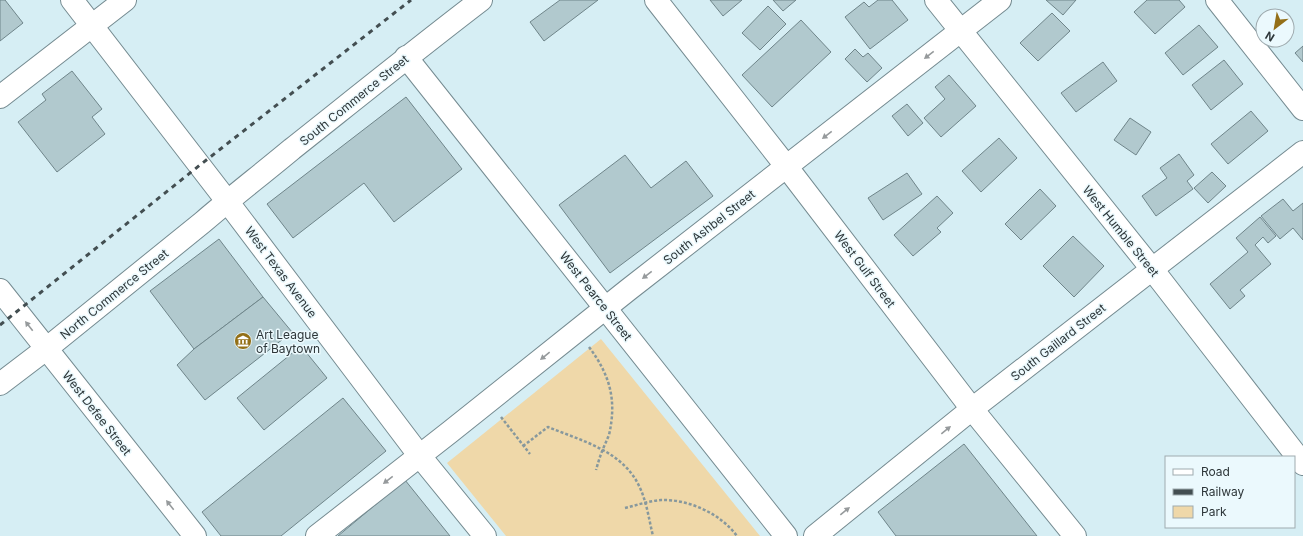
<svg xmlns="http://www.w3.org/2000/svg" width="1303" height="536" viewBox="0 0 1303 536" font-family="Inter,sans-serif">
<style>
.green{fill:#efd8a9}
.building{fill:#b1c9ce;stroke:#6f858a}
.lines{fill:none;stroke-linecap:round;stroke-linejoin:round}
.minor-casing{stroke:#758b91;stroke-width:24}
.tertiary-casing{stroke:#758b91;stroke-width:24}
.secondary-casing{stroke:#758b91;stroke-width:24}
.path{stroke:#87989d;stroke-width:2.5;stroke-dasharray:3 2;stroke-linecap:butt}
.minor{stroke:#fff;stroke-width:22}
.tertiary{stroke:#fff;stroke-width:22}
.secondary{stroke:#fff;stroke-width:22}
.rail{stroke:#434e51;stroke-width:3;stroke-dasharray:5 5;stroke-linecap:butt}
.oneway{fill:#969a9c}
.labels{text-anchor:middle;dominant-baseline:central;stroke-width:3;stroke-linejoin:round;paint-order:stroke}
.street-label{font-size:12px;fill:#2d3639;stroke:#ebf9fd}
.poi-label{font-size:12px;fill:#2d3639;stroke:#ebf9fd;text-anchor:start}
</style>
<rect width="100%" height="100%" fill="#d6eef4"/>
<path class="green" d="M601,339L760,536H506L447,463Z"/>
<g class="building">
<path d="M0,0H5L23,23L0,41Z"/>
<path d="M560,0H598L544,41L530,22Z"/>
<path d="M710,0H742L723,16Z"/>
<path d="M773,0H796L783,11Z"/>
<path d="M878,0H892L908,20L870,49L845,17L864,2L869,7Z"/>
<path d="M1046,0H1076L1063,15Z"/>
<path d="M1147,0H1179L1185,7L1155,34L1134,12Z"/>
<path d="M768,6L786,24L760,50L742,33Z"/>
<path d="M1052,13L1070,31L1038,61L1020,43Z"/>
<path d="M801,20L831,52L772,107L742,75Z"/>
<path d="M1199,25L1218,47L1183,75L1165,53Z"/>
<path d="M1303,46V62L1295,53Z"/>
<path d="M855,49L863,57L868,53L882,68L867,82L845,59Z"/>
<path d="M1224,60L1243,84L1211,110L1192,85Z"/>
<path d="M1103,62L1117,81L1076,112L1061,93Z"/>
<path d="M72,71L102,109L92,117L105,134L57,172L18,122L46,100L42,94Z"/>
<path d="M949,75L976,106L941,137L924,118L945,99L935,87Z"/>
<path d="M406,97L462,169L394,222L364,183L293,238L267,204Z"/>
<path d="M907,104L923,123L908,136L892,116Z"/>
<path d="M1251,111L1268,131L1228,164L1211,144Z"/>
<path d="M1130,118L1151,132L1136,155L1114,140Z"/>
<path d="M999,138L1017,158L981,192L962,171Z"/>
<path d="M1179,154L1194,175L1187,181L1193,189L1156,216L1142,196L1167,178L1160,168Z"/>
<path d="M625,155L651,188L686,161L713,196L610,273L559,205Z"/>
<path d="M1212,172L1226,186L1208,203L1194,188Z"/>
<path d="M907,173L922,194L883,220L868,198Z"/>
<path d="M1040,189L1056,206L1021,240L1005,224Z"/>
<path d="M937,196L953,213L937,228L941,232L913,256L894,235Z"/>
<path d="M1283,199L1293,211L1303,203V240L1293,228L1280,239L1261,216Z"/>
<path d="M1260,217L1276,236L1268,243L1263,237L1255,245L1271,264L1240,290L1245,296L1230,309L1210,284L1248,252L1236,238Z"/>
<path d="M1073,236L1104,266L1074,297L1043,266Z"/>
<path d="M219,239L263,297L194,349L150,291Z"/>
<path d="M263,297L292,332L205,400L177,365L194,349Z"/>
<path d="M301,346L327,378L264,430L237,398Z"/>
<path d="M343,398L386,451L281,536H221L202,512Z"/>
<path d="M964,444L1037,536H896L878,512Z"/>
<path d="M405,480L450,536H338Z"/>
</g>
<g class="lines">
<g class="minor-casing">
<g id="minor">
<path d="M936,0L1152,269L1303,464"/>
<path d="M1217,0L1303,109"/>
<path d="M406,57L786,536"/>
<path d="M317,536L450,432L628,290L1000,0"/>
<path d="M815,536L972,409L1303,152"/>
</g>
</g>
<g class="tertiary-casing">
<g id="tertiary">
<path d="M656,0L786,166L972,409L1075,536"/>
<path d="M0,384L46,349L203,222C232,197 262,174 292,149C355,99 417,49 481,0"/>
</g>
</g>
<g class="secondary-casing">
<g id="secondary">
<path d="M72,0L227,201L419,455L485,536"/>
<path d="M0,97L125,0"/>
<path d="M0,290L195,536"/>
</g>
</g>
<g class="path">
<path d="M589,347C610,375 617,400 609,435C607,440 605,444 603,449C600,456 598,463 596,470"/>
<path d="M501,417L530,454"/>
<path d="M523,446L548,427C582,441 624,451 640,488C647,503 649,520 653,536"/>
<path d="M625,508C637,505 649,501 661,500C689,499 721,514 737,536"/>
</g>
<use href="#minor" class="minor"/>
<use href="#tertiary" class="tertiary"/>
<use href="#secondary" class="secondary"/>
<path class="rail" d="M0,325L200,165L411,0"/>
</g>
<defs><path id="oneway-solid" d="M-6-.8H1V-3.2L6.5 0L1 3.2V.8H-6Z"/></defs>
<g class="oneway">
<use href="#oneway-solid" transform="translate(929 55) rotate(142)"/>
<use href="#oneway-solid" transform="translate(827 135) rotate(142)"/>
<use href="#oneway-solid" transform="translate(647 275) rotate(142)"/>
<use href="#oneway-solid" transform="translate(29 326) rotate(-128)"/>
<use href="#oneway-solid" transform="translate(545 356) rotate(141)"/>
<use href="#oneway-solid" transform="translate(946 430) rotate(-39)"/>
<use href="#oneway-solid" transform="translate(388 480) rotate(142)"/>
<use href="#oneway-solid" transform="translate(170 505) rotate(-128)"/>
<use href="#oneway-solid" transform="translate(845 511) rotate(-39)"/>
</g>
<defs>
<g id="museum-disc" transform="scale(0.9)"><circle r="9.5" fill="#936f17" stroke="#ebf9fd"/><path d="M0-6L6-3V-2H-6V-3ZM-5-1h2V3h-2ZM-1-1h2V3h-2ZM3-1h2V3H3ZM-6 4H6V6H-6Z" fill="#fff"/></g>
</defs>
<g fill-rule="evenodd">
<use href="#museum-disc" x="243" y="341"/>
</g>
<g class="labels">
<g class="street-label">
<text transform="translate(354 100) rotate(-39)">South Commerce Street</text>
<text transform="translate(709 227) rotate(-38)">South Ashbel Street</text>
<text transform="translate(1121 231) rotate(51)">West Humble Street</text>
<text transform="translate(865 269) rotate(53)">West Gulf Street</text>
<text transform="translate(281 272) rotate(53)">West Texas Avenue</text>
<text transform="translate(114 294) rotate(-39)">North Commerce Street</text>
<text transform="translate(596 296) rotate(52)">West Pearce Street</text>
<text transform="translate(1058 342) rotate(-38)">South Gaillard Street</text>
<text transform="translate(97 413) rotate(52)">West Defee Street</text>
</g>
<g class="poi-label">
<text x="256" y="334">Art League<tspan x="256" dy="14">of Baytown</tspan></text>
</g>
</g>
<rect x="1165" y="456" width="130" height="72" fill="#ebf9fd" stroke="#9fabaf"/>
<rect x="1173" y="469" width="20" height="6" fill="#ffffff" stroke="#9fabaf"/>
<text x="1201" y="476" font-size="12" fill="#2d3639">Road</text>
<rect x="1173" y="489" width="20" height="6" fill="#434e51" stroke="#9fabaf"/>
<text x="1201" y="496" font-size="12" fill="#2d3639">Railway</text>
<rect x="1173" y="506" width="20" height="12" fill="#efd8a9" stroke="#9fabaf"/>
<text x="1201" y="516" font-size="12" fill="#2d3639">Park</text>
<g transform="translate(1275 28) rotate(211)"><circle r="19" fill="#ebf9fd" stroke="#9fabaf"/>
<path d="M0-3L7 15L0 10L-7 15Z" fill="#936f17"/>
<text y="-6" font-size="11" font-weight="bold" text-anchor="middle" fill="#2d3639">N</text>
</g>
</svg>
